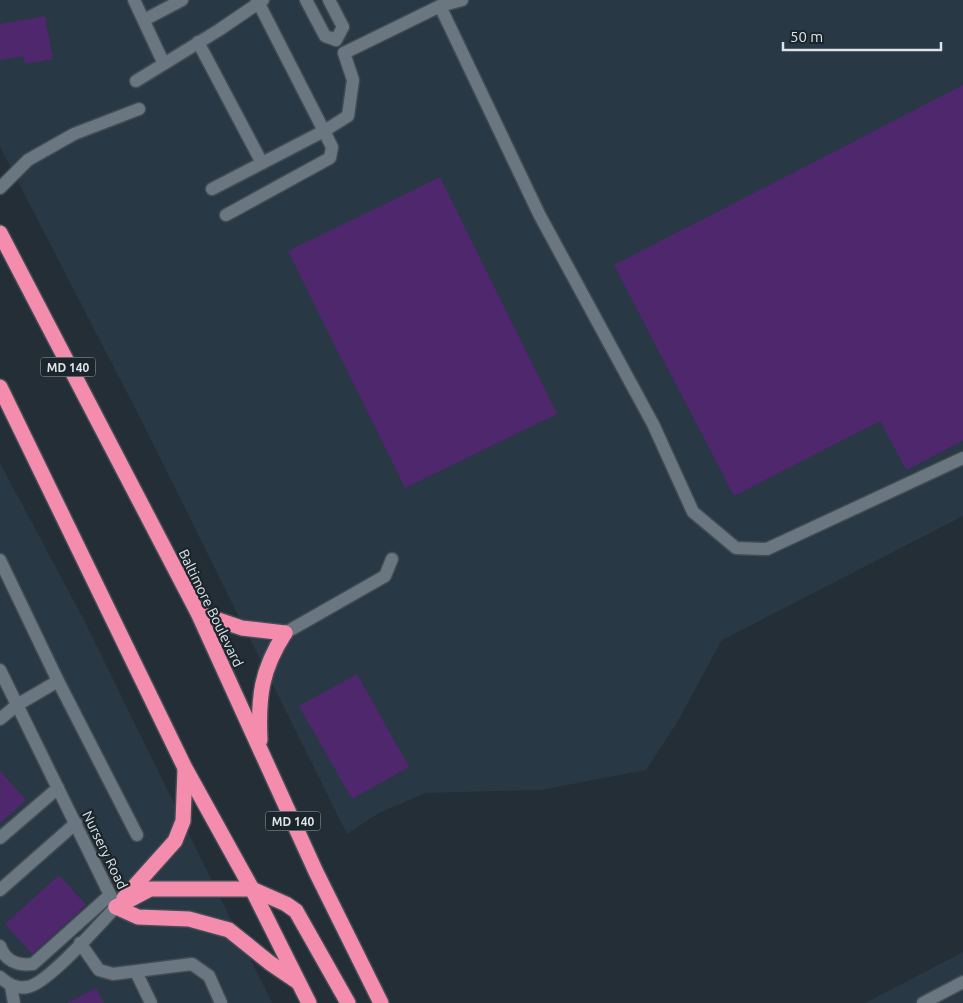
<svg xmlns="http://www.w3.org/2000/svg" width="963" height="1003" viewBox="0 0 963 1003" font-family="Ubuntu,sans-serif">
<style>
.built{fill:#283844}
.building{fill:#4f276d}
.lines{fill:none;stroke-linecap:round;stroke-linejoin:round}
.minor-casing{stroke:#434c52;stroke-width:15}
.highway-casing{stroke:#434c52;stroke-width:18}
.minor{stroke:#6b7780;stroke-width:12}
.highway{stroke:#f48cad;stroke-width:15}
.labels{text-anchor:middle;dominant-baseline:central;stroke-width:4.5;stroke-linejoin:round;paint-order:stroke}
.shield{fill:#1b252c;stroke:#a3abb0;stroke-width:1}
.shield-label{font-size:12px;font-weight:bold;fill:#dde4e9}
.street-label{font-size:14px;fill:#dde4e9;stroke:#1b252c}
</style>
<rect width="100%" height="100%" fill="#242e36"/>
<g class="built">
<path d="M0,0H963V516L722,640L676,724L646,770L541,790L426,793L379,813L347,834L138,414L0,147Z"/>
<path d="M0,463L83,618L272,1003H0Z"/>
<path d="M963,952V1003H865Z"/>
</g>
<g class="building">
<path d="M45,16L53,59L25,64L23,56L0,60V24Z"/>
<path d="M963,85V441L906,470L880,421L734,496L614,265Z"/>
<path d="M440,177L557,414L405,488L288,251Z"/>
<path d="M357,674L409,767L352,799L299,706Z"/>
<path d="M0,771L26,800L0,823Z"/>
<path d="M59,875L86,905L32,954L5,924Z"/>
<path d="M96,988L104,1003H67Z"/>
</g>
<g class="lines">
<g class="minor-casing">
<g id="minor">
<path d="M134,0L163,62"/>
<path d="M257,0L324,131L348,116L353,80L344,53L440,6L539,214L653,424L693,512L736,548L767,549L963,458"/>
<path d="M306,0L325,36L336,40L343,27L329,0"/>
<path d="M440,6L462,0"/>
<path d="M144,20L182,0"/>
<path d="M198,42L262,163"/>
<path d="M136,81L219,30L263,0"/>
<path d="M0,188L28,160L74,134L139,109"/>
<path d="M212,189L324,131L332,147L330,158L226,215"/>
<path d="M0,560L58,681"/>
<path d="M285,633L385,576L392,559"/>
<path d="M0,670L116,907C100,923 47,985 27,987C16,989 8,984 0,977"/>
<path d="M0,719L17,705L58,681L137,835"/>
<path d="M0,838L58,788"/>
<path d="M0,890L76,823"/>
<path d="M80,943L99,970L113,974L192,964L209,976L221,1003"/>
<path d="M0,946C5,961 18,966 33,964L110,895"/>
<path d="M136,972L151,1003"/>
<path d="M11,986L14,1003"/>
<path d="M923,1003L963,982"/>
</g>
</g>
<g class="highway-casing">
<g id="highway">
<path d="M0,233L198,613L316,872L381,1003"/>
<path d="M0,387L185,768L252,889L309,1003"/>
<path d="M198,613L242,628L285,633"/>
<path d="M260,740C258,697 261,670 285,633"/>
<path d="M124,898L175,841L183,821L185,770"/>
<path d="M116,907L150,889H252L286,904L296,911L348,1003"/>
<path d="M116,907L138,917L189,919L229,930L270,963L298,982"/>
</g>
</g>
<use href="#minor" class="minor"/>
<use href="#highway" class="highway"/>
</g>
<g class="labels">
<g class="shield">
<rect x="40.5" y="357.5" width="55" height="19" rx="4"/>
<rect x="265.5" y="811.5" width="55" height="19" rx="4"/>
</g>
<g class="shield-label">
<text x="68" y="367">MD 140</text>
<text x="293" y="821">MD 140</text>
</g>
<g class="street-label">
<text transform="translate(211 608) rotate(64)">Baltimore Boulevard</text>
<text transform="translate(105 850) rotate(64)">Nursery Road</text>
</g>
</g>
<path d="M783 42v8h158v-8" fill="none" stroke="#dde4e9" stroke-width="2.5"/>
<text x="790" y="42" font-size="15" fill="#dde4e9" stroke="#1b252c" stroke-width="4" paint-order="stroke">50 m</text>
</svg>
